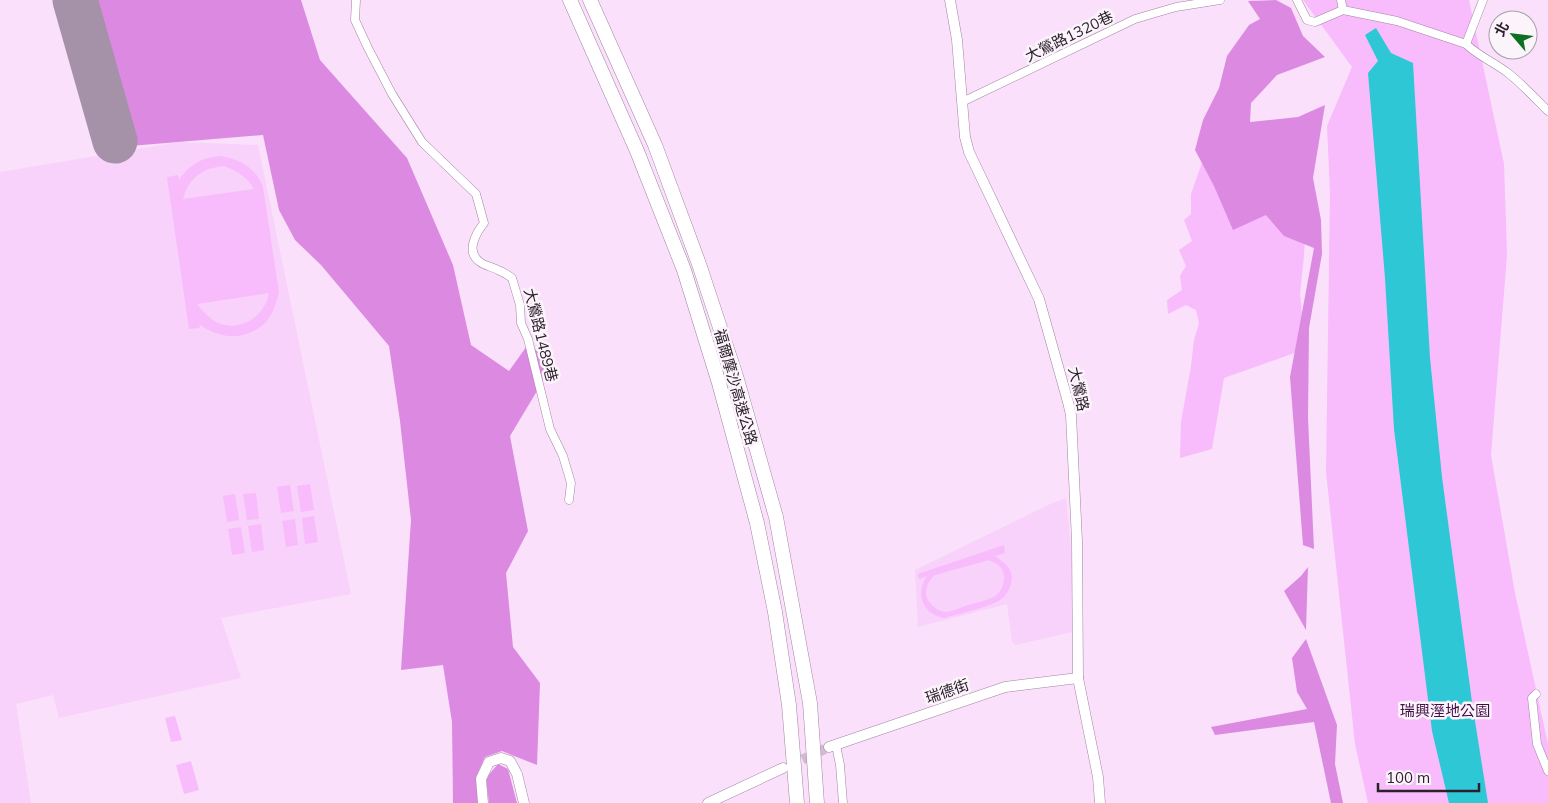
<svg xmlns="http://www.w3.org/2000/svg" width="1548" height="803" viewBox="0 0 1548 803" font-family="Mulish,'Noto Sans TC',sans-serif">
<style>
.built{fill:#f8d2fa}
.green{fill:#f8bbfc;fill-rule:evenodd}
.forest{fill:#dc89e2}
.water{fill:#2dc7d6}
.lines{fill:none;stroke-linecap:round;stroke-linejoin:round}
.runway{stroke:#a692a8;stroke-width:45}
.tertiary-tunnel{stroke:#d1bad2;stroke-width:10;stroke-dasharray:10 5;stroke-linecap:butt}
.minor-casing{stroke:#a184a3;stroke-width:9}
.tertiary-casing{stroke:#a184a3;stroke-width:11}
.motorway-casing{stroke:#a184a3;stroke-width:15}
.minor{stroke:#fff;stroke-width:8}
.tertiary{stroke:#fff;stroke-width:10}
.motorway{stroke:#fff;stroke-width:14}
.labels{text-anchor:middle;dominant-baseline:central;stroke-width:5;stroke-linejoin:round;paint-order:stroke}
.street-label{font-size:15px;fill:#2c202d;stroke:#fbf5fb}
.park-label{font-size:15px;fill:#430f47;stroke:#fbf5fb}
</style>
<rect width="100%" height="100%" fill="#fae0fb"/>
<g class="built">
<path d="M180,142L258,145L351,594L221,618L241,678L59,718L53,695L16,704L31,803H0V172Z"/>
<path d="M1066,498L1074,579L1072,632L1016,645L1012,642L1007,604L918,627L915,570L1048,505Z"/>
</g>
<g class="green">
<path d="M1303,0H1469L1504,164L1507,255L1491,455L1515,593L1548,744V803H1368L1355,744L1326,472L1330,193L1327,126L1352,67Z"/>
<path d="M1205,154L1307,194L1304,256L1300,293L1302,315L1298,335L1300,351L1224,378L1212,449L1180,458L1181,422L1191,366L1194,340L1199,323L1196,310L1186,305L1168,314L1167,300L1182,290L1180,276L1186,266L1179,250L1192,241L1184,220L1191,214V194Z"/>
<path d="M220,156C240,159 256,168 263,187L279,293C276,303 273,314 266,322C247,341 220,340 199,324L200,328L189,329L167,177L178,175L179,180C190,164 201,158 220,156ZM224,166C237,171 247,177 254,189L183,199C189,178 202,168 224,166ZM269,293C265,318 237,334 214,321C207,316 202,310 197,304Z"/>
<path d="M310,484L314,510L301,512L297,486Z"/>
<path d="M290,485L294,511L281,513L277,487Z"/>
<path d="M256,493L259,519L247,520L243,494Z"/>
<path d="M235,494L239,520L227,522L223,496Z"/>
<path d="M314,516L318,542L305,544L302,518Z"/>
<path d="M295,519L298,545L286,547L282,521Z"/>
<path d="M261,524L264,550L252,552L248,526Z"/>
<path d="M241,527L245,553L232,555L228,529Z"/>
<path d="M1004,545L1005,553L995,556C1005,563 1015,570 1011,584C1009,590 1006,596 1000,600C990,607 958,614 944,618C922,614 915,593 927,576L919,579L918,574ZM989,560C992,562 997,563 999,566C1008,573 1004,591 995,596C987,601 975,603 965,606C960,608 952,611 947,612C937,612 925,601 926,592C927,585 929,580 935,575Z"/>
<path d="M175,716L182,740L171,742L165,718Z"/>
<path d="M191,761L199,790L184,794L176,765Z"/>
</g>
<g class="forest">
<path d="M94,0H301L320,60L407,158L453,265L471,345L509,371L529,343L552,366L510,436L528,531L506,573L513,647L540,683L537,765L502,751L485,757L476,777L478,803H453L452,722L443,665L401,670L411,520L400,421L389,346L321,265L295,240L279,210L263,135L130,146Z"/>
<path d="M1276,0L1291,8L1303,36L1325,57L1277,75L1251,103L1250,122L1298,117L1325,105L1313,178L1321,220L1322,254L1309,328L1308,418L1314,549L1303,545L1290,377L1314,248L1284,236L1266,215L1233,230L1214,186L1195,150L1203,120L1219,88L1227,56L1249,25L1260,19L1248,1Z"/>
<path d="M1308,567L1306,630L1284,591L1301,576Z"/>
<path d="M1306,639L1337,725L1335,764L1343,803H1331L1314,722L1215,735L1211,727L1307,709L1297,692L1292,658Z"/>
<path d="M498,764L508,769L517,803H489L486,778Z"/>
</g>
<path class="water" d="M1376,28L1391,53L1413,63L1430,358L1442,477L1472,702L1488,803H1449L1432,731L1394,429L1385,278L1368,73L1378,61L1365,35Z"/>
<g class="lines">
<path class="runway" d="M75,0L115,141"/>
<path class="tertiary-tunnel" d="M789,766L829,747"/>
<g class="minor-casing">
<g id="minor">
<path d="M356,0L355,20L368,48L392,94L422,142L476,194L484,223C476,233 465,252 480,262C485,266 493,267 498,270C503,272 508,275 512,278L520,305L521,323L528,339L550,429L563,456L571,483L569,500"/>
<path d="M1297,0L1307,20L1315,22L1343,10L1397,21L1466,44C1478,56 1494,62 1508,73C1522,84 1535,98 1548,111"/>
<path d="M1341,0L1343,10"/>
<path d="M1466,44L1483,0"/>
<path d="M962,102L1135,19L1176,7L1220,0"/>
<path d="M1536,694L1532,698L1537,744L1548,771"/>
<path d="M836,745L840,765L843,803"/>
</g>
</g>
<g class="tertiary-casing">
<g id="tertiary">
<path d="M950,0L957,40L965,137L969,152L1039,299L1068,402L1071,415L1077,541L1078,678L1098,777L1100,803"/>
<path d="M829,747L1005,687L1078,678"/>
<path d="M483,803L481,779L489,762L501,758L510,761L517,774L524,803"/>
<path d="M708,803L783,768"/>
</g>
</g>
<g class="motorway-casing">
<g id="motorway">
<path d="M570,0L637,151L684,270L719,383L757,523L775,612L789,705L797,803"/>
<path d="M590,0L655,145L699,264L736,376L776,517L810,703L817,803"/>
</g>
</g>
<use href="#minor" class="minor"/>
<use href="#tertiary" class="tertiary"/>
<use href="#motorway" class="motorway"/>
</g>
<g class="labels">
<g class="street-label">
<text transform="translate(1069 36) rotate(-26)">大鶯路1320巷</text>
<text transform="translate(541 335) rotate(76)">大鶯路1489巷</text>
<text transform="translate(736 387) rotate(74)">福爾摩沙高速公路</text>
<text transform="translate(1079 389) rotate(77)">大鶯路</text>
<text transform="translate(947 691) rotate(-19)">瑞德街</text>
</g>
<g class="park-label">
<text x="1445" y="710">瑞興溼地公園</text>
</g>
</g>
<g transform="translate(1513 35) rotate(298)"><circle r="24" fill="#fbf5fb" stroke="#a8a0a9"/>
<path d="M0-4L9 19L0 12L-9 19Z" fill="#0e6f1e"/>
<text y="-8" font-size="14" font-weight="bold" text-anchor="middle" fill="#2c202d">北</text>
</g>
<path d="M1378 783v8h101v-8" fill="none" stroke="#2c202d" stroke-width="2.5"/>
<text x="1386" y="783" font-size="15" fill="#2c202d" stroke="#fbf5fb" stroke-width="4" paint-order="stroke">100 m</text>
</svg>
